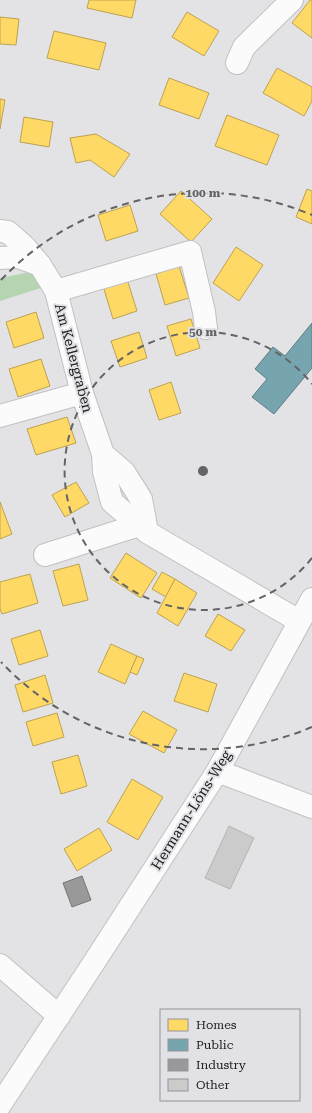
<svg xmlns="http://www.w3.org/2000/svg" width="312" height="1113" viewBox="0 0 312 1113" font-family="'Roboto Serif',serif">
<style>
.green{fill:#b5d5b1}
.homes{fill:#ffd966;stroke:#bca252}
.public{fill:#76a5af;stroke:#5c7d85}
.industry{fill:#999;stroke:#757575}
.building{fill:#cccbcb;stroke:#b5b4b5}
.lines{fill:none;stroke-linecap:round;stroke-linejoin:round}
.minor-casing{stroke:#c1c1c3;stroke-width:24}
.minor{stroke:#fbfbfb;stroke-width:22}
.ring{fill:none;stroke:#646466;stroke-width:2;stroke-dasharray:7 5}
.labels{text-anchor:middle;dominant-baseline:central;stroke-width:4;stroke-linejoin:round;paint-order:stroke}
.street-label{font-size:14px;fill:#202022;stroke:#e2e2e6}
.centre{fill:#646466;stroke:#e2e2e6;stroke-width:2}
.ring-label{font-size:12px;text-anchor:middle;font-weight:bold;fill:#646466;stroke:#e2e2e6;stroke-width:4;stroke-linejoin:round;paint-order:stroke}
</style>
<rect width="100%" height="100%" fill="#e3e3e5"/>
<path class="green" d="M35,271L44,287L0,301V278Z"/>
<g class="homes">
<path d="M89,0H136L132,18L87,8Z"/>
<path d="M310,0H312V38L292,23Z"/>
<path d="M187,12L219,31L204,56L172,37Z"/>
<path d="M0,17L19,19L16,45L0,44Z"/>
<path d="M54,31L106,43L99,70L47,58Z"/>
<path d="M277,68L312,87V101L304,116L263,93Z"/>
<path d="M169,78L209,93L199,119L159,105Z"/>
<path d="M0,99L5,100L0,129Z"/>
<path d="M227,115L279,135L267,165L215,146Z"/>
<path d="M24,117L53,122L49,147L20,142Z"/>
<path d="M96,134L130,154L114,177L90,160L76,163L70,138Z"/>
<path d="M307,189L312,191V224L296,217Z"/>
<path d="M181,191L212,219L191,242L160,214Z"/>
<path d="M130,205L138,231L106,241L98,215Z"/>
<path d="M236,247L263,265L239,301L213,283Z"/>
<path d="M179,266L189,298L165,305L156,274Z"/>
<path d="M127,279L137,311L113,319L103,286Z"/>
<path d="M36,312L44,338L14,348L6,322Z"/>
<path d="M191,319L200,348L176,356L167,326Z"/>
<path d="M139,332L147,358L120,367L111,341Z"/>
<path d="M41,359L50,386L18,397L9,369Z"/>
<path d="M171,382L181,413L159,420L149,390Z"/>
<path d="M67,417L76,443L36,455L27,429Z"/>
<path d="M76,482L89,503L65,517L52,495Z"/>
<path d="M0,502L12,534L0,539Z"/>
<path d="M126,553L157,573L141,598L110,578Z"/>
<path d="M79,564L88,600L63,606L53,571Z"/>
<path d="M162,572L175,579L166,597L152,589Z"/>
<path d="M30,574L38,603L2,614L0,609V582Z"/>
<path d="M175,579L197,593L178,626L157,613Z"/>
<path d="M218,614L245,630L231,651L205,636Z"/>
<path d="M40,630L48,656L19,665L11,639Z"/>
<path d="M111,644L137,656L125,684L98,672Z"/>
<path d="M137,656L144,659L137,675L130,672Z"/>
<path d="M184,673L217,684L208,712L174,701Z"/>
<path d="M45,675L53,703L23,712L15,685Z"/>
<path d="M143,711L177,730L164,753L129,734Z"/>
<path d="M57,713L64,737L33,746L26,722Z"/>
<path d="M78,755L87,786L61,794L52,762Z"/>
<path d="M132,779L163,797L138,840L107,822Z"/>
<path d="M99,828L112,850L77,871L64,849Z"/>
</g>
<path class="public" d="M312,323V368L274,414L252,397L267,379L255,369L273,347L285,356Z"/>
<path class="industry" d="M82,876L91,900L72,907L63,883Z"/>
<path class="building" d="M229,826L254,838L230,889L205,878Z"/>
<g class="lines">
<g class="minor-casing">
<g id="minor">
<path d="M237,63L244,47L292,0"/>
<path d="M0,231L8,232L25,247L40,265L56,291L82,393L103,454L104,472L112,502L147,532L299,621"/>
<path d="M0,258L18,257L40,265"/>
<path d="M56,291L190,252L204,312L206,328"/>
<path d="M0,416L82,393"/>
<path d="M103,454L124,472L141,499L147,532"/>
<path d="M45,555L139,525"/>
<path d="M217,772L228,775L312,807"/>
<path d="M0,965L59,1016"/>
<path d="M0,1105L93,964L217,772L312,599"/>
</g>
</g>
<use href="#minor" class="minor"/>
</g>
<g class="ring">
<path d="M312 558A139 139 0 1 1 312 384"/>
<path d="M312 727A278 278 0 0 1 1 662M1 280A278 278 0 0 1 312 215"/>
</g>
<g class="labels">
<g class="street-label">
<text transform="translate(74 358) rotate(75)">Am Kellergraben</text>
<text transform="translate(191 810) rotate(-58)">Hermann-Löns-Weg</text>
</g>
</g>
<circle cx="203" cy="471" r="6" class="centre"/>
<g class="ring-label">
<text x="203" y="197">100 m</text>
<text x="203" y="336">50 m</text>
</g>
<rect x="160" y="1009" width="140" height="92" fill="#e2e2e6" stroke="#949498"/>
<rect x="168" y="1019" width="20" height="12" fill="#ffd966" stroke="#949498"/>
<text x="196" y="1029" font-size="12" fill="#202022">Homes</text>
<rect x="168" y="1039" width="20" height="12" fill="#76a5af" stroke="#949498"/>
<text x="196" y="1049" font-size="12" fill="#202022">Public</text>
<rect x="168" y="1059" width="20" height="12" fill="#999999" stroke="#949498"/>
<text x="196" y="1069" font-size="12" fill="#202022">Industry</text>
<rect x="168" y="1079" width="20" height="12" fill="#cccbcb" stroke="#949498"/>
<text x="196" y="1089" font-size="12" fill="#202022">Other</text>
</svg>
